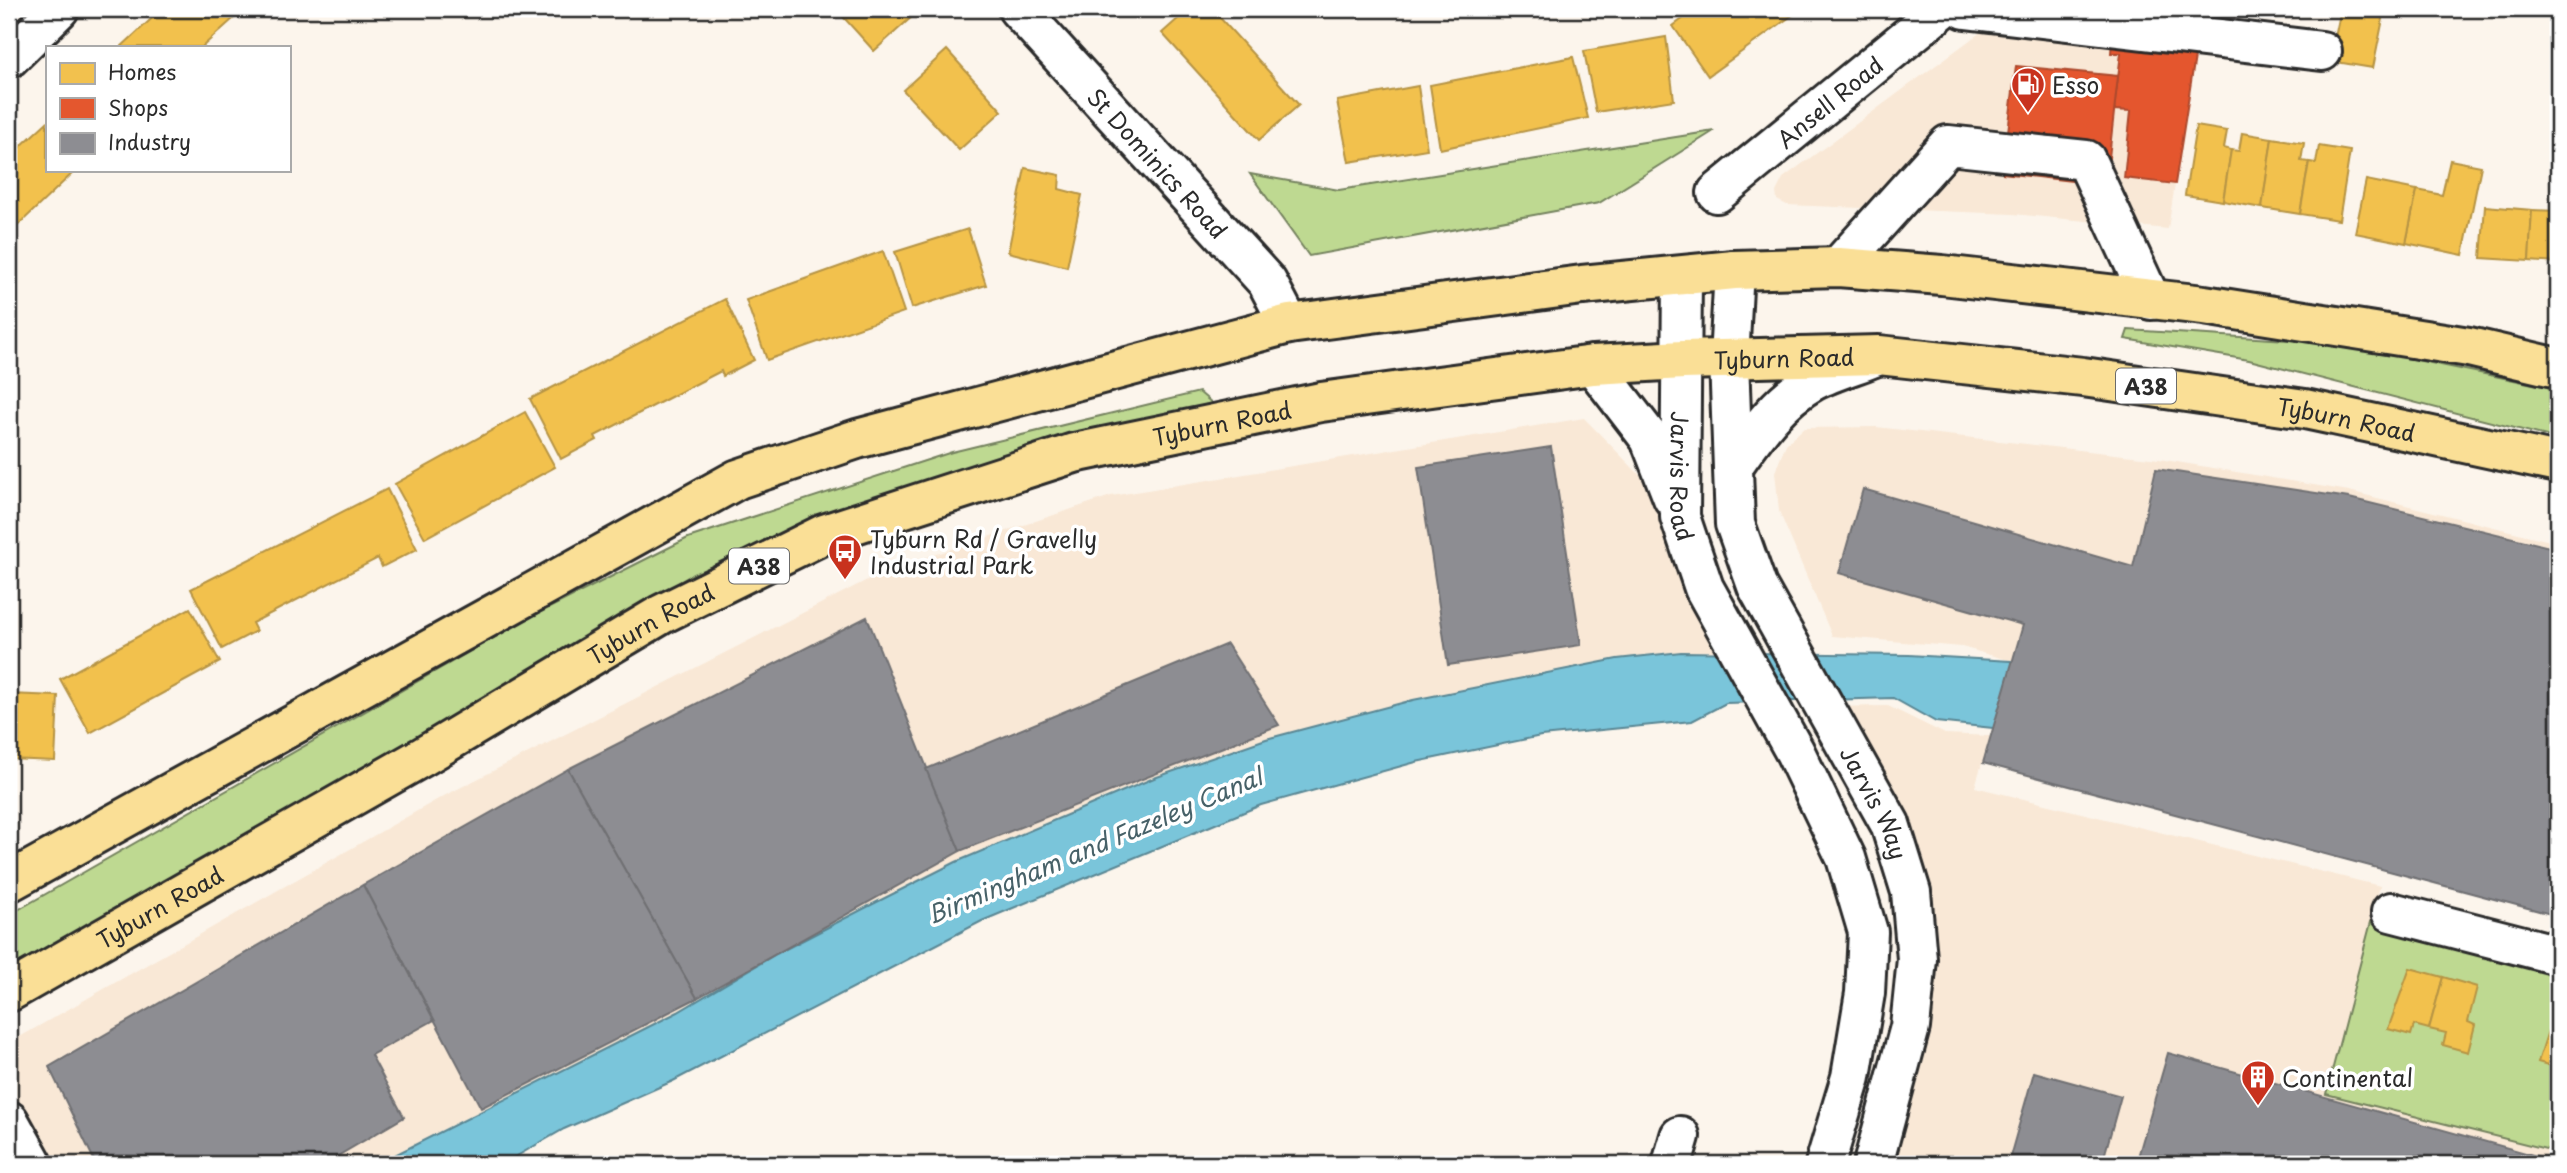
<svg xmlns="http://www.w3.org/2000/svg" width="2567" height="1173" viewBox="0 0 2567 1173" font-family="'Playpen Sans',sans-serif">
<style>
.built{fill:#f9e8d6}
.green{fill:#bed991;stroke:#74825e;stroke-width:2}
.water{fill:#7ac5da;stroke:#5a8794;stroke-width:2}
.homes{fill:#f2c14e;stroke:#b69444;stroke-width:2}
.shops{fill:#e4572e;stroke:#ac4a2d;stroke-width:2}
.industry{fill:#8d8d92;stroke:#707073;stroke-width:2}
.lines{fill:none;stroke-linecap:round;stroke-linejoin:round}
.minor-casing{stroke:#2b2b2b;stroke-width:44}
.highway-casing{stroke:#2b2b2b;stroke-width:44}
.minor{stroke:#fff;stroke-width:38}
.highway{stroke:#fadf96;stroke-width:38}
.labels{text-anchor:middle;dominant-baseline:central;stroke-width:7;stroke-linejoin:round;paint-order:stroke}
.shield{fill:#fff;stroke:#6b6b6b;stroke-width:2}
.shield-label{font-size:21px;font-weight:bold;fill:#2b2b2b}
.poi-label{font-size:23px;fill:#2b2b2b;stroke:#fff;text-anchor:start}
.street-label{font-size:23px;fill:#2b2b2b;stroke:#fff}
.water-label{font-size:24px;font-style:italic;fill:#476168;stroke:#fff}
</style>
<rect width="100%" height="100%" fill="#fcf5ec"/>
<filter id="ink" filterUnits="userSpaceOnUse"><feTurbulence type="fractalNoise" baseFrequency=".0143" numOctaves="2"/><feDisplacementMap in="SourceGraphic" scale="14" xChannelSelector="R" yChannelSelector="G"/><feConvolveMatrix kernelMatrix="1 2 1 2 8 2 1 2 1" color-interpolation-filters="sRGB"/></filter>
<g filter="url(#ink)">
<g class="built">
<path d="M1989,26L2196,50L2168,229L2013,214L1787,205L1777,200L1776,192L1783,178Z"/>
<path d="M1584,418L1680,516L1738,651L1681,652L1617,659L1413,700L1266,739L1154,778L956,862L865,908L776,954L678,1012L377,1164H9V1043L440,798L883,572L1111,496Z"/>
<path d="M1876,427L2159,459L2349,491L2558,543V916L1982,763L1975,787L2380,886L2327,1094L2558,1152V1164H1873L1910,900L1825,707L1888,706L1945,734L1990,736L2011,661L1962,647L1832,636L1779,511L1775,472L1786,444L1804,428Z"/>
</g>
<g class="green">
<path d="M1714,131L1599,203L1309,256L1250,174L1339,190Z"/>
<path d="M2128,330L2334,343L2558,389V439L2249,360L2125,339Z"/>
<path d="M1199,392L1212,403L932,482L693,574L400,754L9,973V915L523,621L688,538L952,452Z"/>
<path d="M2371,922L2558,971V1152L2326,1094Z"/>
</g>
<path class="water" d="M1681,652L1909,655L2011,661L2558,800V867L1993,728L1936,722L1893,698L1726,703L1692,721L1541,736L1416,762L1261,805L982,921L673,1081L564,1129L503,1164H377L678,1012L776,954L865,908L956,862L1154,778L1266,739L1413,700L1617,659Z"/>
<g class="homes">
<path d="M162,9H244L202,47H121Z"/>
<path d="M836,9H908L914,15L874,51Z"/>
<path d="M1189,9H1212L1299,105L1259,140L1162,33Z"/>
<path d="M1696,9H1801L1708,76L1673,26Z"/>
<path d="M2146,9H2197L2196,21L2145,16Z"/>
<path d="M2341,9H2385L2373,68L2330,61Z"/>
<path d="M1666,37L1674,100L1596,112L1584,51Z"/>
<path d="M947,50L1002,111L959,150L903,90Z"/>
<path d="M1573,57L1588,118L1440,149L1430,85Z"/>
<path d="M1418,86L1427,149L1349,162L1337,101Z"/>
<path d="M47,122V170H76L9,234V157Z"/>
<path d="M2196,126L2227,131L2224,148L2231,150L2223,201L2185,195Z"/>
<path d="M2242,133L2272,138L2262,208L2223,201L2231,150L2239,151Z"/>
<path d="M2272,138L2304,143L2301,161L2309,162L2300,214L2262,208Z"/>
<path d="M2319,146L2350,151L2339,220L2300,214L2309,162L2316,163Z"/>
<path d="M2450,160L2481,166L2463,255L2406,243L2417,190L2442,195Z"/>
<path d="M1025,168L1060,175L1059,189L1082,195L1067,267L1008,252Z"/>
<path d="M2366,180L2417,190L2406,243L2355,233Z"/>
<path d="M2485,206L2532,210L2529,261L2481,258Z"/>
<path d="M2532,210L2558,211V263L2529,261Z"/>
<path d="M968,229L986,285L912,308L895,252Z"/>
<path d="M883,251L904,312L767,360L746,300Z"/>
<path d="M725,299L754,360L723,376L721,371L595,436L597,440L561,459L530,399Z"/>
<path d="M525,412L555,467L425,538L395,484Z"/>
<path d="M387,489L417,549L382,567L378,558L252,623L256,631L222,649L191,589Z"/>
<path d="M190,608L220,662L90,733L60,679Z"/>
<path d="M9,694L58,696L55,761L9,759Z"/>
<path d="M2410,968L2443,977L2429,1029L2414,1025L2411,1035L2388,1029Z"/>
<path d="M2443,977L2477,987L2468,1022L2475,1025L2468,1052L2443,1045L2446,1033L2429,1029Z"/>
<path d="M2548,1031L2558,1034V1068L2538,1062Z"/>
</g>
<g class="shops">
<path d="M2112,40L2196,50L2175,184L2124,178L2131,111L2114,110L2121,53H2111Z"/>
<path d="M2016,66L2118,76L2106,185L2003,173Z"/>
</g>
<g class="industry">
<path d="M1551,447L1581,645L1448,665L1418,467Z"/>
<path d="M2156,469L2349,498L2558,549V916L1983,763L2023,625L1839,573L1863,489L2133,567Z"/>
<path d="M867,617L960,851L697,998L568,769Z"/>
<path d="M1227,644L1279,725L960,851L926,769Z"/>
<path d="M568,769L697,998L481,1108L363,885Z"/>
<path d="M363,885L434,1020L371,1055L404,1117L324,1164H96L49,1067Z"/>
<path d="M2168,1053L2558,1162V1164H2136Z"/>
<path d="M2034,1072L2121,1096L2102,1164H2008Z"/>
</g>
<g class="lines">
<g class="minor-casing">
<g id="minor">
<path id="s1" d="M1018,9L1267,282L1289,324"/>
<path d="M1965,9L2322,51"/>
<path d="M9,58L59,9"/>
<path id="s2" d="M1717,193L1942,9"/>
<path d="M1838,267L1948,145L2086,160L2151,300"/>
<path id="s3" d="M1734,270L1729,359L1735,524L1757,586L1890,824L1911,892L1917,959L1910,1027L1873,1164"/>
<path id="s4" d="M1682,276L1680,517L1704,588L1795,752L1846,858L1868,932L1865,993L1851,1077L1825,1164"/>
<path d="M1593,365L1650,439L1673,498"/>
<path d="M1735,463C1757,432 1779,400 1813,381C1832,371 1854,365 1874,357"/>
<path d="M2391,912L2558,955"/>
<path d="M9,1121L33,1164"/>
<path d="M1672,1164L1680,1136"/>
</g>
</g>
<g class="highway-casing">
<g id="highway">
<path d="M9,882L738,479L857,439L1289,324L1582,285L1734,270L1838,267L1942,275L2204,305L2469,347L2558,368"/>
<path id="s5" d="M9,992L424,756L662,614L824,534L1074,453L1321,402L1593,365L1683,360L1879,355L2083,377L2305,409L2558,463"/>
</g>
</g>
<use href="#minor" class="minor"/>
<use href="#highway" class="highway"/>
</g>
</g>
<defs>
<g id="fuel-pin" transform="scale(1.75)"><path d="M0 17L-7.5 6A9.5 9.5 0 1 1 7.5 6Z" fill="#c8321e" stroke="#fff"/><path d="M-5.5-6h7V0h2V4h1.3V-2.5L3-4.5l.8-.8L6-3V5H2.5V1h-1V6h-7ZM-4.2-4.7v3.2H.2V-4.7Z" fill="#fff"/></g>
<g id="bus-pin" transform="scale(1.75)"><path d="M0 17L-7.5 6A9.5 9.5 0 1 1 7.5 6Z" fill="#c8321e" stroke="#fff"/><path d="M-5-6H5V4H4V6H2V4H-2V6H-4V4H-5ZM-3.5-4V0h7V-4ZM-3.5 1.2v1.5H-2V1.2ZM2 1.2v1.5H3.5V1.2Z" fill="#fff"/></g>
<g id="building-pin" transform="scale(1.75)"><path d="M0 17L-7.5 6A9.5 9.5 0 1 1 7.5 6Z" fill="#c8321e" stroke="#fff"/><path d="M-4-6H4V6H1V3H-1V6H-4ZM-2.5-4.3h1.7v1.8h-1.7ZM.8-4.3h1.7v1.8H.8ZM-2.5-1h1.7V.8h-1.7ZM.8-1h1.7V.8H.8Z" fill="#fff"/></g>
</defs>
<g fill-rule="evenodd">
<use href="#fuel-pin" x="2028" y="84"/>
<use href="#bus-pin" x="845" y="551"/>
<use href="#building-pin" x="2258" y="1077"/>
</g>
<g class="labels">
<g class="shield">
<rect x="2116" y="368.5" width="60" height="35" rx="5"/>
<rect x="729" y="548.5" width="60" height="35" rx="5"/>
</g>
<g class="shield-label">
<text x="2146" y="386">A38</text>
<text x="759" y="566">A38</text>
</g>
<g class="poi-label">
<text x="2052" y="84">Esso</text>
<text x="870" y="538">Tyburn Rd / Gravelly<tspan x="870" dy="26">Industrial Park</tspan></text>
<text x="2282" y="1077">Continental</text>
</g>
<g class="street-label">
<text stroke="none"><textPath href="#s2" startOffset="145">Ansell Road</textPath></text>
<text stroke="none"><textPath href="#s1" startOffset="208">St Dominics Road</textPath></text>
<text stroke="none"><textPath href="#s5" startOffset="1916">Tyburn Road</textPath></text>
<text stroke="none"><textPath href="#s5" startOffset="2483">Tyburn Road</textPath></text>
<text stroke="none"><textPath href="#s5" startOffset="1349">Tyburn Road</textPath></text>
<text stroke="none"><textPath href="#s4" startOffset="200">Jarvis Road</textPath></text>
<text stroke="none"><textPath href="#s5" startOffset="740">Tyburn Road</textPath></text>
<text stroke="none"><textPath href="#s3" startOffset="567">Jarvis Way</textPath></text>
<text stroke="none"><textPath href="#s5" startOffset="173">Tyburn Road</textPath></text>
</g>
<g class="water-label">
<text transform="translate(1094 845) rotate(-23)">Birmingham and Fazeley Canal</text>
</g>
</g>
<rect width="2567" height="1173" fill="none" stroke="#fff" stroke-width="35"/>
<rect x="18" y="18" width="2532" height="1138" fill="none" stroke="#2b2b2b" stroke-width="2.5" filter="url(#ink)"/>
<rect x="46" y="46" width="245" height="126" fill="#ffffff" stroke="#aaaaaa" stroke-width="2"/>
<rect x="60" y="63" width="35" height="21" fill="#f2c14e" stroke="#aaaaaa" stroke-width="2"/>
<text x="108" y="80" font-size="21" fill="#2b2b2b">Homes</text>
<rect x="60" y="98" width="35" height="21" fill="#e4572e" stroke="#aaaaaa" stroke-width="2"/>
<text x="108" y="116" font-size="21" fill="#2b2b2b">Shops</text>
<rect x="60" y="133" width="35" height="21" fill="#8d8d92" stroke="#aaaaaa" stroke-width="2"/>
<text x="108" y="150" font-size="21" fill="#2b2b2b">Industry</text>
</svg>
